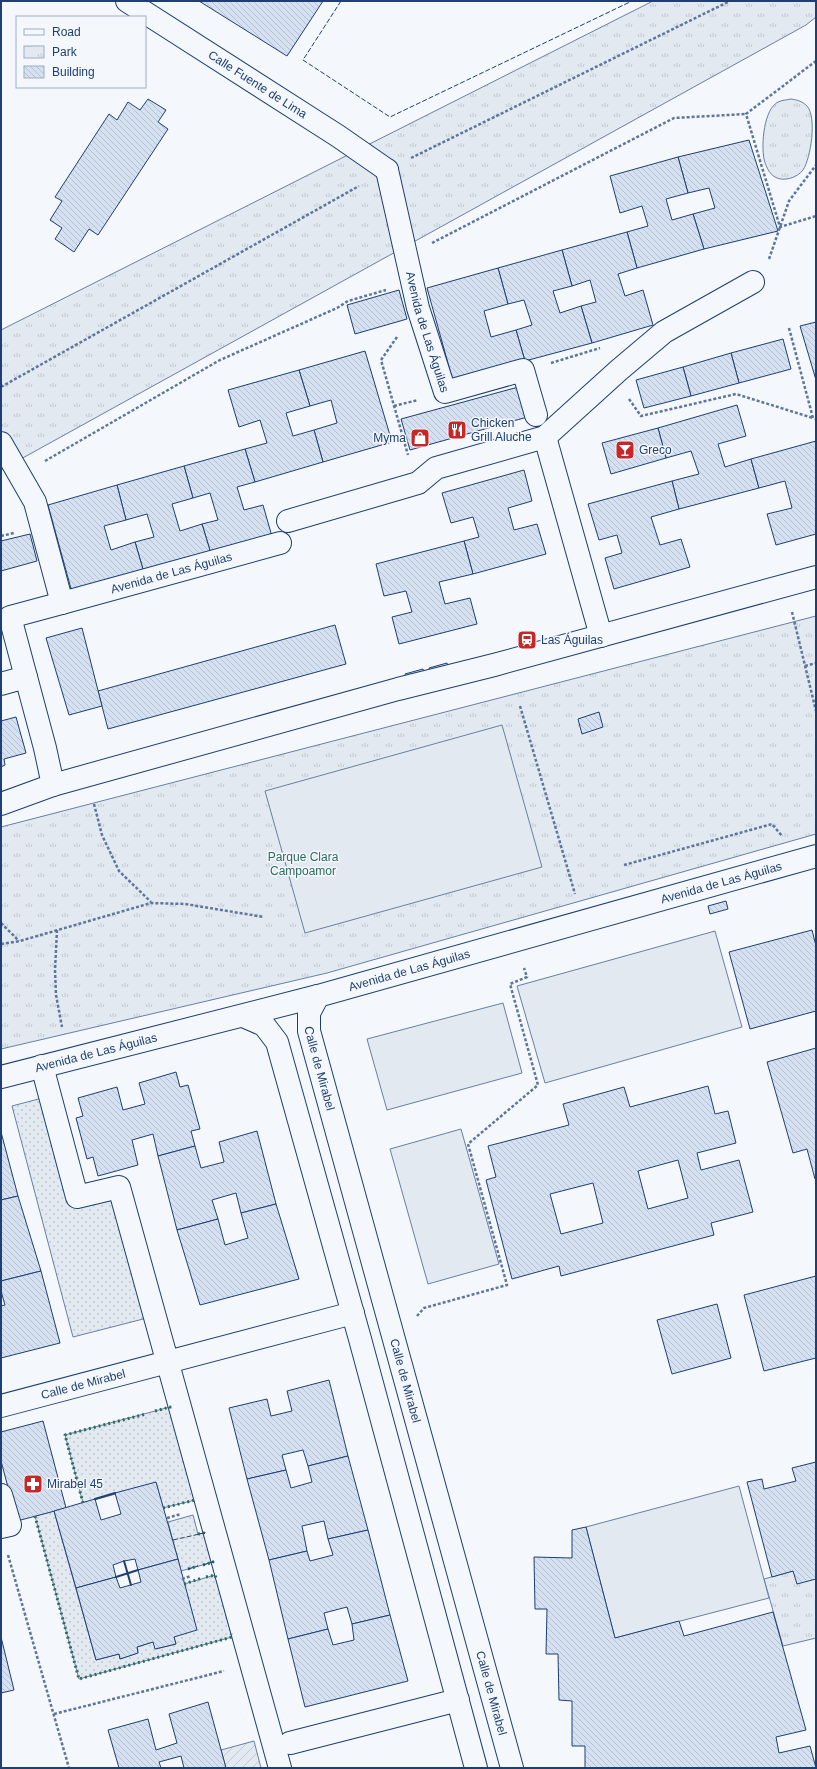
<svg xmlns="http://www.w3.org/2000/svg" width="817" height="1769" viewBox="0 0 817 1769" font-family="Arial,sans-serif">
<style>
.grass{fill:url(#grass-dots);stroke:#687fa3}
.park{fill:url(#park-tufts);stroke:#687fa3}
.garden{fill:url(#garden-furrows);stroke:#687fa3}
.pitch{fill:#e3e9f0;stroke:#687fa3}
.building{fill:url(#building-back-hatch);stroke:#1d3f73;fill-rule:evenodd}
.lines{fill:none;stroke-linecap:round;stroke-linejoin:round}
.pedestrian-casing{stroke:#1d3f73;stroke-width:24}
.minor-casing{stroke:#1d3f73;stroke-width:24}
.path{stroke:#5e769c;stroke-width:2.5;stroke-dasharray:3 2;stroke-linecap:butt}
.pedestrian{stroke:#f4f7fb;stroke-width:22}
.minor{stroke:#f4f7fb;stroke-width:22}
.hedge{stroke:#2c6c60;stroke-width:3;stroke-dasharray:2 3;stroke-linecap:butt}
.fence{stroke:#1d3f73;stroke-width:1;stroke-dasharray:5 2;stroke-linecap:butt}
.wall{stroke:#1d3f73;stroke-width:2}
.labels{text-anchor:middle;dominant-baseline:central;stroke-width:3;stroke-linejoin:round;paint-order:stroke}
.street-label{font-size:12px;fill:#1d3f73;stroke:#f4f7fb}
.poi-label{font-size:12px;fill:#1d3f73;stroke:#f4f7fb;text-anchor:start}
.park-label{font-size:12px;fill:#2c6c60;stroke:#f4f7fb}
</style>
<defs>
<pattern id="grass-dots" width="8" height="8" patternUnits="userSpaceOnUse"><rect width="8" height="8" fill="#e3e9f0"/><path d="M2 2h.1M6 6h.1" fill="none" stroke="#c2c9d1" stroke-width="1.8" stroke-linecap="round"/></pattern>
<pattern id="park-tufts" width="24" height="20" patternUnits="userSpaceOnUse"><rect width="24" height="20" fill="#e3e9f0"/><path d="M3 7l-1-3M5 7V3M7 7l1-3M15 17l-1-3M17 17v-4M19 17l1-3" fill="none" stroke="#c2c9d1"/></pattern>
<pattern id="garden-furrows" width="10" height="10" patternUnits="userSpaceOnUse"><rect width="10" height="10" fill="#e3e9f0"/><path d="M-1 1l2-2M0 10L10 0M9 11l2-2" fill="none" stroke="#c2c9d1"/></pattern>
<pattern id="building-back-hatch" width="6" height="6" patternUnits="userSpaceOnUse"><rect width="6" height="6" fill="#d5e0f0"/><path d="M-1 5l2 2M0 0l6 6M5-1l2 2" fill="none" stroke="#b6c1d1"/></pattern>
</defs>
<rect width="100%" height="100%" fill="#f4f7fb"/>
<g class="grass">
<path d="M46,1097L75,1205L114,1194L147,1318L73,1337L12,1106Z"/>
<path d="M170,1407L195,1500L163,1508L156,1483L83,1503L65,1435Z"/>
<path d="M54,1511L96,1660L119,1654L120,1659L138,1653L137,1647L153,1642L156,1649L176,1644L174,1637L184,1584L215,1575L232,1637L79,1679L35,1516Z"/>
<path d="M193,1515L198,1534L204,1533L213,1562L181,1571L168,1522Z"/>
</g>
<g class="park">
<path d="M653,1H816V17L806,25L1,470V330Z"/>
<path d="M791,99C797,100 802,101 807,106C817,117 811,158 803,170C797,178 783,182 775,177C769,174 765,164 764,159C761,144 764,109 778,102C782,100 787,100 791,99Z"/>
<path d="M816,616V834L327,973L1,1049V827Z"/>
<path d="M793,1571L816,1579V1638L783,1646L764,1579Z"/>
</g>
<path class="garden" d="M254,1741L261,1768H226L221,1750Z"/>
<g class="pitch">
<path d="M502,725L542,867L305,933L265,791Z"/>
<path d="M715,931L742,1027L545,1083L517,986Z"/>
<path d="M503,1003L522,1073L387,1110L367,1039Z"/>
<path d="M461,1129L499,1264L428,1284L390,1149Z"/>
<path d="M739,1486L769,1598L615,1638L586,1527Z"/>
</g>
<g class="building">
<path d="M199,1H323L287,56Z"/>
<path d="M148,99L166,110L158,122L168,129L98,235L89,229L74,252L55,239L62,228L50,220L62,201L55,197L109,114L117,120L128,102L140,110Z"/>
<path d="M749,140L778,231L704,249L693,214L715,208L709,188L688,193L678,157Z"/>
<path d="M678,157L688,193L666,199L672,220L693,214L704,249L637,268L627,232L648,226L642,206L620,213L610,176Z"/>
<path d="M627,232L637,268L618,274L625,296L643,290L653,325L592,343L581,306L596,302L590,280L572,286L562,250Z"/>
<path d="M562,250L572,286L553,291L560,313L581,306L592,343L525,361L516,330L532,325L524,300L508,304L498,268Z"/>
<path d="M498,268L508,304L484,311L491,337L516,330L525,361L453,381L427,288Z"/>
<path d="M399,290L407,319L355,334L347,305Z"/>
<path d="M816,322V380L800,326Z"/>
<path d="M783,339L791,369L739,383L731,353Z"/>
<path d="M365,351L392,442L323,462L314,430L337,423L331,400L310,406L299,370Z"/>
<path d="M731,353L739,383L691,396L683,367Z"/>
<path d="M683,367L691,396L644,408L636,380Z"/>
<path d="M299,370L310,406L286,413L293,436L314,430L323,462L255,482L245,449L267,443L260,420L239,427L228,390Z"/>
<path d="M522,386L531,416L410,450L401,419Z"/>
<path d="M737,405L746,436L718,444L725,467L751,459L759,488L679,509L672,481L699,474L691,451L666,458L658,428Z"/>
<path d="M658,428L666,458L611,474L602,443Z"/>
<path d="M816,441V534L776,545L767,514L792,508L785,481L759,488L751,459Z"/>
<path d="M245,449L255,482L237,487L244,510L263,505L273,540L212,557L202,524L218,520L210,493L193,498L184,466Z"/>
<path d="M184,466L193,498L172,504L180,531L202,524L212,557L145,576L135,542L154,537L147,514L126,520L117,485Z"/>
<path d="M524,470L532,501L508,508L514,530L537,524L546,554L473,574L464,541L479,537L473,517L451,523L442,493Z"/>
<path d="M672,481L679,509L651,517L660,545L681,539L690,567L614,589L605,558L622,553L617,535L599,540L588,504Z"/>
<path d="M117,485L126,520L104,526L111,550L135,542L145,576L73,596L48,505Z"/>
<path d="M30,534L37,561L1,571V541Z"/>
<path d="M464,541L473,574L439,582L445,604L470,598L477,624L399,644L392,617L412,612L406,591L384,596L376,564Z"/>
<path d="M335,625L346,664L108,729L98,691Z"/>
<path d="M82,628L102,706L69,715L46,638Z"/>
<path d="M447,663L449,670L431,675L429,668Z"/>
<path d="M423,669L425,677L407,682L405,674Z"/>
<path d="M599,712L603,727L582,734L578,719Z"/>
<path d="M16,717L26,753L4,759L5,765L1,767V721Z"/>
<path d="M726,901L728,909L710,914L708,906Z"/>
<path d="M812,930L816,946V1011L750,1029L729,952Z"/>
<path d="M816,1048V1179H815L807,1149L793,1153L767,1062Z"/>
<path d="M176,1072L180,1087L188,1085L200,1129L191,1131L195,1146L158,1156L153,1134L132,1140L138,1165L98,1176L93,1157L87,1159L76,1118L83,1116L78,1098L117,1087L123,1110L145,1104L139,1083Z"/>
<path d="M708,1086L715,1114L728,1111L736,1143L697,1153L701,1170L739,1160L753,1212L711,1223L714,1235L561,1276L559,1266L512,1279L486,1180L496,1177L488,1146L569,1125L563,1104L624,1087L630,1107ZM678,1160L688,1198L648,1209L638,1171ZM593,1183L603,1223L561,1234L550,1194Z"/>
<path d="M257,1131L276,1204L241,1213L236,1193L212,1200L218,1219L177,1230L158,1156L195,1146L201,1168L224,1162L219,1142Z"/>
<path d="M1,1132L18,1196L1,1200Z"/>
<path d="M18,1196L41,1271L1,1281V1200Z"/>
<path d="M276,1204L299,1279L200,1305L177,1230L218,1219L225,1245L248,1238L241,1213Z"/>
<path d="M41,1271L60,1343L1,1358V1306L5,1305L1,1291V1281Z"/>
<path d="M816,1276V1358L764,1371L744,1295Z"/>
<path d="M717,1304L731,1358L672,1374L657,1320Z"/>
<path d="M329,1380L348,1456L308,1466L303,1450L282,1455L286,1470L247,1479L229,1408L267,1399L271,1416L292,1411L287,1391Z"/>
<path d="M43,1421L66,1508L17,1521L1,1461V1432Z"/>
<path d="M348,1456L368,1530L328,1539L324,1521L302,1526L307,1551L269,1560L247,1479L286,1470L291,1488L312,1482L308,1466Z"/>
<path d="M816,1462V1579L797,1584L793,1571L772,1577L747,1482L762,1479L764,1489L796,1481L792,1468Z"/>
<path d="M156,1482L178,1559L138,1570L135,1559L124,1561L113,1565L116,1577L76,1588L54,1511L95,1499L101,1520L121,1514L115,1493Z"/>
<path d="M586,1527L615,1638L679,1621L684,1636L773,1612L806,1730L776,1737L779,1753L810,1746L816,1768H585V1746H572V1701L559,1700L558,1654H546L547,1609H535L534,1557L572,1558V1530Z"/>
<path d="M368,1530L390,1615L352,1624L347,1607L324,1613L328,1629L288,1639L269,1560L307,1551L310,1561L333,1555L328,1539Z"/>
<path d="M178,1559L197,1630L174,1637L176,1644L155,1649L153,1642L137,1647L138,1653L120,1659L119,1654L96,1660L76,1588L116,1577L120,1588L141,1582L138,1570Z"/>
<path d="M390,1615L408,1681L305,1707L288,1639L328,1629L333,1645L354,1640L352,1624Z"/>
<path d="M1,1637L14,1690L1,1693Z"/>
<path d="M208,1702L226,1768H184L181,1756L159,1762L161,1768H119L108,1730L148,1719L156,1750L177,1743L169,1714Z"/>
</g>
<g class="lines">
<g class="pedestrian-casing">
<g id="pedestrian">
<path id="s1" d="M387,170L418,308L445,392L523,370L536,415"/>
<path id="s2" d="M1,443L35,502L62,603L280,543"/>
<path d="M26,677L10,617L62,603"/>
<path d="M42,1066L77,1197L119,1187L280,1768"/>
<path d="M1,1495L10,1525L1,1527"/>
</g>
</g>
<g class="minor-casing">
<g id="minor">
<path id="s3" d="M127,1L338,136L387,170"/>
<path d="M545,437L601,636"/>
<path d="M288,521L418,483L436,468L545,437L619,370L664,332L753,282"/>
<path d="M1,684L26,677L45,748L53,785"/>
<path d="M1,804L53,785L398,689L494,665L816,577"/>
<path id="s4" d="M318,996L309,1013V1031L512,1768"/>
<path d="M243,1016L264,1025L277,1042L360,1339L476,1768"/>
<path id="s5" d="M1,1077L318,996L816,856"/>
<path id="s6" d="M1,1406L353,1313"/>
<path d="M290,1743L458,1700"/>
</g>
</g>
<g class="path">
<path d="M816,61L746,114L780,227L816,216"/>
<path d="M411,158L730,1"/>
<path d="M432,243L674,118L746,114"/>
<path d="M769,259L789,201L816,165"/>
<path d="M789,328L813,418L816,419"/>
<path d="M397,337L381,360L408,455"/>
<path d="M551,363L600,348"/>
<path d="M1,387L359,186"/>
<path d="M629,399L641,416L736,394L813,418"/>
<path d="M394,406L418,400"/>
<path d="M45,461L220,360L337,308L348,301L386,290"/>
<path d="M1,536L14,533"/>
<path d="M792,612L816,711"/>
<path d="M805,666L816,663"/>
<path d="M520,706L575,894"/>
<path d="M94,804L102,835L119,871L151,902"/>
<path d="M624,865L772,824L782,836"/>
<path d="M1,923L19,941"/>
<path d="M57,930L55,970L56,995L62,1027"/>
<path d="M1,944L20,941L151,903L185,904L264,917"/>
<path d="M417,1316L424,1308L507,1285L468,1144L538,1085L510,984L527,977L524,968"/>
<path d="M167,1518L181,1514"/>
<path d="M8,1555L69,1768"/>
<path d="M182,1579L191,1576"/>
<path d="M54,1714L224,1671"/>
</g>
<use href="#pedestrian" class="pedestrian"/>
<use href="#minor" class="minor"/>
<g class="hedge">
<path d="M155,1411L170,1407V1409"/>
<path d="M83,1503L65,1435L146,1414"/>
<path d="M163,1508L195,1500L194,1499"/>
<path d="M35,1516L79,1679L232,1637L231,1634"/>
<path d="M198,1534L204,1533L205,1534"/>
<path d="M203,1565L213,1562L212,1561"/>
<path d="M188,1569L198,1566"/>
<path d="M206,1577L215,1575L216,1578"/>
<path d="M184,1584L202,1578"/>
</g>
<g class="fence">
<path d="M341,1L303,60L390,117L632,1"/>
<path d="M173,1540L204,1533L205,1534"/>
<path d="M203,1565L213,1562L212,1561"/>
<path d="M188,1569L198,1566"/>
</g>
<g class="wall">
<path d="M95,1499L115,1493"/>
<path d="M124,1561L131,1585"/>
<path d="M116,1577L138,1570"/>
</g>
</g>
<defs>
<g id="restaurant-square" transform="scale(1)"><rect x="-9" y="-9" width="18" height="18" rx="4" fill="#c62828" stroke="#f4f7fb"/><path d="M-5-6h1v4h1v-4h1v4h1v-4h1v5L-1.5 .5V6h-2V.5L-5-1ZM5-6V6H3V1.5H1.5Q1.5-4 5-6Z" fill="#fff"/></g>
<g id="shop-square" transform="scale(1)"><rect x="-9" y="-9" width="18" height="18" rx="4" fill="#c62828" stroke="#f4f7fb"/><path d="M-5-2.5h2.3a2.7 3.5 0 0 1 5.4 0H5L5.5 6h-11ZM-1.5-2.5h3a1.5 2.3 0 0 0-3 0Z" fill="#fff"/></g>
<g id="bar-square" transform="scale(1)"><rect x="-9" y="-9" width="18" height="18" rx="4" fill="#c62828" stroke="#f4f7fb"/><path d="M-6-5H6L.8 .8V4.5H3.5V6h-7V4.5H-.8V.8Z" fill="#fff"/></g>
<g id="station-square" transform="scale(1)"><rect x="-9" y="-9" width="18" height="18" rx="4" fill="#c62828" stroke="#f4f7fb"/><path d="M-3-6H3Q5-6 5-4V2Q5 4 3 4L4.5 6H3L1.5 4h-3L-3 6H-4.5L-3 4Q-5 4-5 2V-4Q-5-6-3-6ZM-3.5-4v3h7v-3ZM-3.5 1v1.5H-2V1ZM2 1v1.5H3.5V1Z" fill="#fff"/></g>
<g id="pharmacy-square" transform="scale(1)"><rect x="-9" y="-9" width="18" height="18" rx="4" fill="#c62828" stroke="#f4f7fb"/><path d="M-2-6h4v4h4v4h-4v4h-4v-4h-4v-4h4Z" fill="#fff"/></g>
</defs>
<g fill-rule="evenodd">
<use href="#restaurant-square" x="457" y="430"/>
<use href="#shop-square" x="420" y="438"/>
<use href="#bar-square" x="625" y="450"/>
<use href="#station-square" x="527" y="640"/>
<use href="#pharmacy-square" x="33" y="1484"/>
</g>
<g class="labels">
<g class="street-label">
<text stroke="none"><textPath href="#s3" startOffset="155">Calle Fuente de Lima</textPath></text>
<text stroke="none"><textPath href="#s1" startOffset="167">Avenida de Las Águilas</textPath></text>
<text stroke="none"><textPath href="#s2" startOffset="286">Avenida de Las Águilas</textPath></text>
<text stroke="none"><textPath href="#s5" startOffset="746">Avenida de Las Águilas</textPath></text>
<text stroke="none"><textPath href="#s5" startOffset="422">Avenida de Las Águilas</textPath></text>
<text stroke="none"><textPath href="#s5" startOffset="98">Avenida de Las Águilas</textPath></text>
<text stroke="none"><textPath href="#s4" startOffset="76">Calle de Mirabel</textPath></text>
<text stroke="none"><textPath href="#s4" startOffset="400">Calle de Mirabel</textPath></text>
<text stroke="none"><textPath href="#s6" startOffset="85">Calle de Mirabel</textPath></text>
<text stroke="none"><textPath href="#s4" startOffset="724">Calle de Mirabel</textPath></text>
</g>
<g class="poi-label">
<text x="471" y="423">Chicken<tspan x="471" dy="14">Grill Aluche</tspan></text>
<text x="406" y="438" text-anchor="end">Myma</text>
<text x="639" y="450">Greco</text>
<text x="541" y="640">Las Águilas</text>
<text x="47" y="1484">Mirabel 45</text>
</g>
<g class="park-label">
<text x="303" y="857">Parque Clara<tspan x="303" dy="14">Campoamor</tspan></text>
</g>
</g>
<rect width="817" height="1769" fill="none" stroke="#1d3f73" stroke-width="4"/>
<rect x="16" y="16" width="130" height="72" fill="#f4f7fb" stroke="#9eadc5"/>
<rect x="24" y="29" width="20" height="6" fill="#f4f7fb" stroke="#9eadc5"/>
<text x="52" y="36" font-size="12" fill="#1d3f73">Road</text>
<rect x="24" y="46" width="20" height="12" fill="url(#park-tufts)" stroke="#9eadc5"/>
<text x="52" y="56" font-size="12" fill="#1d3f73">Park</text>
<rect x="24" y="66" width="20" height="12" fill="url(#building-back-hatch)" stroke="#9eadc5"/>
<text x="52" y="76" font-size="12" fill="#1d3f73">Building</text>
</svg>
